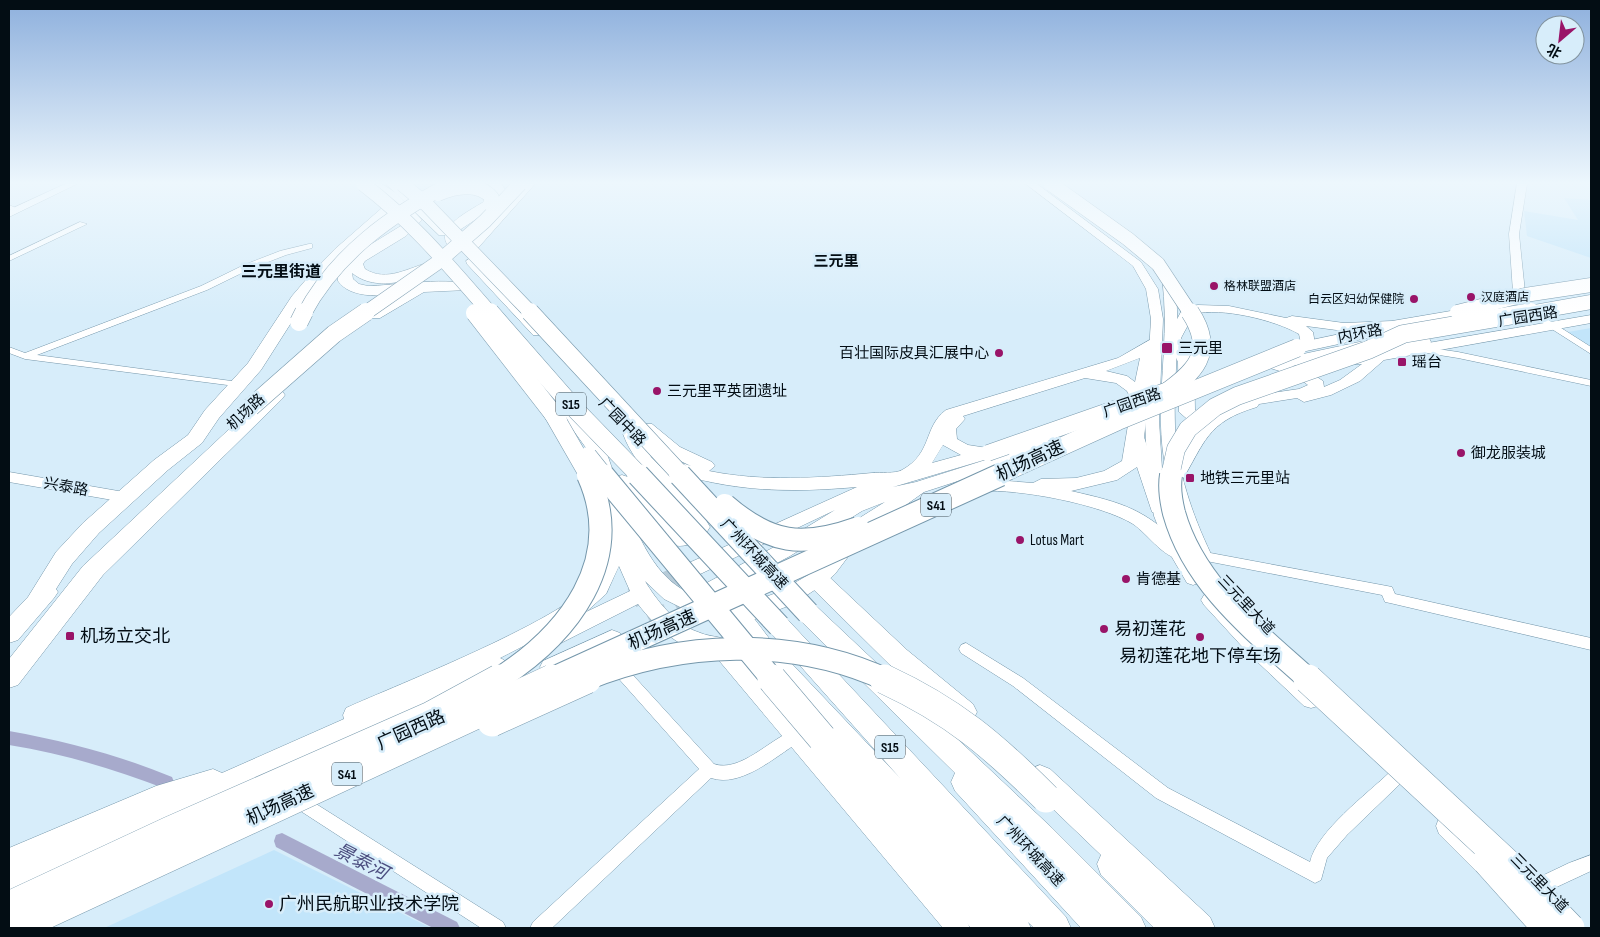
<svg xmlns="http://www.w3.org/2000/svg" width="1600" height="937" viewBox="0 0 1600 937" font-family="'Sofia Sans Condensed','Noto Sans SC',sans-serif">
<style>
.built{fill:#c2e5fa}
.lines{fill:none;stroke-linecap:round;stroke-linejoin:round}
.canal{fill:#a7aacc;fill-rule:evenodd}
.primary-tunnel{stroke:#b7cbd8;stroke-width:20;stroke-dasharray:20 10;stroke-linecap:butt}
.street-casing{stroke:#7597ab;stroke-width:1}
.secondary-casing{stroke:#7597ab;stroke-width:1}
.primary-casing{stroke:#7597ab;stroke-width:1}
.highway-casing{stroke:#7597ab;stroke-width:1}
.street{fill:#fff;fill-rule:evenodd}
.secondary{fill:#fff;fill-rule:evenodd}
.primary{fill:#fff;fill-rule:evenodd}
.highway{fill:#fff;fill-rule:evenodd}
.primary-bridge-casing{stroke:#7597ab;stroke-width:17;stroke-linecap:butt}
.highway-bridge-far3-casing{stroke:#7597ab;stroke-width:15;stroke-linecap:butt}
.highway-bridge-far2-casing{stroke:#7597ab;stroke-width:19;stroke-linecap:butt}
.highway-bridge-far1-casing{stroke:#7597ab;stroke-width:24;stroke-linecap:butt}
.highway-bridge-casing{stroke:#7597ab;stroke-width:30;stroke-linecap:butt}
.primary-bridge{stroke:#fff;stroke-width:16}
.highway-bridge-far3{stroke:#fff;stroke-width:14}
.highway-bridge-far2{stroke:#fff;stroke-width:18}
.highway-bridge-far1{stroke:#fff;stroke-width:22}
.highway-bridge{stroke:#fff;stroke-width:29}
.poi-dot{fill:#991468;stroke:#d7edfa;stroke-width:2}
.labels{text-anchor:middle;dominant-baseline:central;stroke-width:5;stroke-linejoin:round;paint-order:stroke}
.far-poi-label{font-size:12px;fill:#030d14;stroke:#d7edfa;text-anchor:start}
.shield{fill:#d7edfa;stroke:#435059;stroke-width:1}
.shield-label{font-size:14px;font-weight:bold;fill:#030d14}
.far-quarter-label{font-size:15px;font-weight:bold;fill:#030d14;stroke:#d7edfa}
.street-label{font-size:15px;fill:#030d14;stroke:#d7edfa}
.poi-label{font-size:15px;fill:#030d14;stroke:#d7edfa;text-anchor:start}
.far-district-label{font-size:16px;font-weight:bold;fill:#030d14;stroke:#d7edfa}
.near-street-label{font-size:18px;fill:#030d14;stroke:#d7edfa}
.near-poi-label{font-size:18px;fill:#030d14;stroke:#d7edfa;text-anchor:start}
.near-water-label{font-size:19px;font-style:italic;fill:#4c4e7f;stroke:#d7edfa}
</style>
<rect width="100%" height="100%" fill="#d7edfa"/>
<g class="built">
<path d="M1564,198L1591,200V258L1527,236L1524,211L1578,220Z"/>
<path d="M1591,328V348L1568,332Z"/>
<path d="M274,850L431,928H104L113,924Z"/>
</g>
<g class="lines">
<g class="canal">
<path d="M9,731C65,741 119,755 172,777L174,782L172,787L166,789C114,769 64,754 9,745Z"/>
<path d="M282,833L457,922L460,928H433L276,847L274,841L276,835Z"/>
</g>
<g class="primary-tunnel">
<path d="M632,598L689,571"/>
<path d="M650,622L701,596"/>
</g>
<g class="street-casing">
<g id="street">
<path d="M9,205L21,210L17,212L9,209Z"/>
<path d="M80,222L87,224L9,261V256Z"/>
<path d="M309,244H312V248L286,255L250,269L207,290L37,355L239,382L244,385L243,387L25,359L9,353V347L25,353L201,286L244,265L280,251Z"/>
<path d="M1536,312L1591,347V354L1533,317L1531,315Z"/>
<path d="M1417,346L1458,352L1591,380V386L1458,358L1414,351L1412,349Z"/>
<path d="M1205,552L1387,586L1392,587L1395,594L1591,638V650L1390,603L1385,602L1382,595L1201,560L1199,557L1201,554Z"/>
<path d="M966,643L1023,678L1168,788L1310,862C1317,831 1367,794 1390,772L1396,770L1402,772L1404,777L1402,782L1347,835L1327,858L1321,880L1315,883L1156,798L1013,686L961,653L959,649L961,645Z"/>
<path d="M616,660L621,662L714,764C740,773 770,739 794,730L799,732L802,737L799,742C775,757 741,788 711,778L552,928H530L533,922L699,769L611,670L609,666L611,662Z"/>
<path d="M305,797L503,922L506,928H481L299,810L297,805L299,800Z"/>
<path d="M1591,855V871L1533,898L1527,895L1524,889L1527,883L1569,863Z"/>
</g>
</g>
<g class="secondary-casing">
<g id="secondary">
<path d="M65,184H77L9,217V210Z"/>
<path d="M1026,184H1037L1141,262L1158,289L1163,319L1159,420L1163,485L1170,516L1182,546L1202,578L1199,583L1193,585L1187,583L1166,547L1154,516L1148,485L1145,420L1151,319L1146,289L1133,266Z"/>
<path d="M1517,184H1527L1519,234L1525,292L1519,295L1513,292L1509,234Z"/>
<path d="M1168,275L1174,278C1182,328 1173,376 1175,426C1177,471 1192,514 1211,554L1209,558L1203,560L1197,558L1195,554C1176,514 1162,471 1161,426C1160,376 1169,328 1162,278Z"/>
<path d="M9,472L124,492L129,493L132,497L129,501L124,502L9,482Z"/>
<path d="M1210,593L1216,595L1263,644L1318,694L1321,700L1318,706L1311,708L1304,706L1249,654L1204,605L1201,600L1204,595Z"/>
<path d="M718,638L725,641L966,920L970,928H943L711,651L709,646L711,641Z"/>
<path d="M1447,815L1455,818L1497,860L1500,868L1497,876L1489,879L1481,876L1439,834L1436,826L1439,818Z"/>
</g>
</g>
<g class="primary-casing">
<g id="primary">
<path d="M386,184H397L447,229L449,232L447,235H439Z"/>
<path d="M472,257L477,258L543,329L545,332L543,335H533L467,264L466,261Z"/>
<path d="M1198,305L1229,306L1286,318L1292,316L1344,323L1392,321L1474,307L1481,311L1474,315L1386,330L1344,331L1306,326L1313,332L1315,344L1308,348L1301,344L1299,334C1275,320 1221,307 1194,314L1181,338L1194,362L1195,410L1201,414L1211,411L1216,412L1230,405L1228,402L1230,399L1299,389L1308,385L1296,376L1270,368L1267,365L1275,360L1364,341L1369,342L1371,345L1369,348L1293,366L1306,370L1323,381L1324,387L1340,380L1362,364H1347L1344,361L1352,356L1591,315V323L1384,360L1360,381L1331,395L1304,402L1297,398L1259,404L1257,407C1206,422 1205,443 1181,482L1175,484L1169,482L1166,478L1182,448L1200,425L1193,424L1179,412L1178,362L1167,338L1183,308Z"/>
<path d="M1155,337L1162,341L1152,373L1144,437L1167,507L1164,512L1158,513L1152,512L1137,467L1117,480L1071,491C1124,503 1145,509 1184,548L1187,553L1184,558C1167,563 1148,534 1133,524C1100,504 1020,489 981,491L975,489L972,485L975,481L981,479L1033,483L1041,479L1076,478L1104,471L1122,461L1132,401L1127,391L1116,383L1085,378L963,416L965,419L956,429L957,439L968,445L994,449L997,453L994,457L893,487L916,482L1017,450L1023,452L1026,456L1023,460L924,492L875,527L860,541L835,574L824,584L793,604L755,619L738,623L722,621L680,607L664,599L645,581C656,600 676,625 698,632C706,636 716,636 725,639L728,645L725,651C692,662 656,628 638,604L553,647L545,644L543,636L500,658L504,660L507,666L504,672L306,757L176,820L9,894V848L156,786L213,769L222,773L344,719L343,715L346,708C394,686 575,616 596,577C608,555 602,525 599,502L605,497L589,452L563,416L565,412H577L606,451L615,477L622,475L628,477L671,527L684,532L691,527C675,490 639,477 623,434L625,430H637L651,457L694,500L710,527C699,546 676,553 658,537C644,525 633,506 621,492C637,533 653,581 698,597L696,593L699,587L776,546L835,510L696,576L689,578L682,576L679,571L682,566L857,487C788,493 730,492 664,469L661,465L664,461L670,459L691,466L668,455L640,432L638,428L640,424H652L680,447L712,462L715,466L709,471C763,482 818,478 872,473C881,472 895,474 902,470C933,453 923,427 946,410L1118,358ZM1140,358L1135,382L1127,376L1106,371ZM943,445L961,455L932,463ZM885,502L861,517L846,531L821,564L810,574L779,592L738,607L708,600L790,556L862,511ZM619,566L630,591L586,612L606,594Z"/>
<path d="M612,630L620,633L623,639L620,645L559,673L551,676L543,673L540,667L543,661Z"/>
</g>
</g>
<g class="highway-casing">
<g id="highway">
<path d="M368,184H382L396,193L422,220L406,236L365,261L363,264L365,269C387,283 409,267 431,262L438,266C435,271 427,273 421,275C399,284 372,289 352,273L353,279L359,284L368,286C386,286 461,275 470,287L467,290L424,292L380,318H368L366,315L368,312L397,295C378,296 350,298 338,281L337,269L343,257L305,301L261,370L219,418L202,443L168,470L99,533L72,564L56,589L58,592L54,598L18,640L9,643V617L28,597L56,552L83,523L154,460L188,435L205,410L248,363L292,296L310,275L335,249L383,207L385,198ZM396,208L407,220L404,224L360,251L353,248Z"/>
<path d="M488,184H501L508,193L502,205L522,184H535L478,248H468L466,245L490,218L484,214L461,229L457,244H447C436,226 473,209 485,201L492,200L495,193Z"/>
<path d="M1407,320L1415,325L1413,328L1297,353L1291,352L1289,348L1291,344L1297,343Z"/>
<path d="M1423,337L1429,338L1431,342L1429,346L1370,358L1364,357L1361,353L1364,349Z"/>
<path d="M276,390L282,391L285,395L282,399L103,575L18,685L9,688V659L83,566L270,391Z"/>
<path d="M817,570L825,573L907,650L973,704L977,712L973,720L964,723L955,720L889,664L809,585L806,579L809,573Z"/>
<path d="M808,604L816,606L1052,828L1141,917L1146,928H1081L955,791L951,782L955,773L800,620L796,613L800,606Z"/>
<path d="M738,606L746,608L775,646L900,778L771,633L767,626L771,619L779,616L787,619L1066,917L1071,928H1034L1028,922L1031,928H971L813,747L809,738L813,729L818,727L757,660L730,622L726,615L730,608Z"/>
<path d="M1040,765L1050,769L1210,917L1215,928H1154L1101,875L1097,864L1101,855L1030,787L1026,778L1030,769Z"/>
</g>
</g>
<use href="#street" class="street"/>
<use href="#secondary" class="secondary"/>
<use href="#primary" class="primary"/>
<use href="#highway" class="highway"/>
<g class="primary-bridge-casing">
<g id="primary-bridge">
<path d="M988,453L1174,388"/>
<path d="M1017,456L1044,447"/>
</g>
</g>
<g class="highway-bridge-far3-casing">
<g id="highway-bridge-far3">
<path d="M363,184C412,221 450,267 491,314"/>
<path d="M402,184L426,204L532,314"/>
<path d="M1051,184L1128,239L1158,264L1191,314"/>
<path d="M438,194C455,187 479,182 492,198L490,204"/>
<path d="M1457,312L1525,295L1591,285"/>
<path d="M304,314C336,254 391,215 450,184"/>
<path d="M364,314L437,263L485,221L520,184"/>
<path d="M1523,314L1591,302"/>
</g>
</g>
<g class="highway-bridge-far2-casing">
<g id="highway-bridge-far2">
<path d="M490,312L574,408L640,476"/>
<path d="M530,312L682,476"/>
<path d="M475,313L558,420"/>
<path d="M299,322L304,312"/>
<path d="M1161,396C1194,373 1217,353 1190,312"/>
<path d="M251,407L334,334L366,312"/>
<path d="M551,410L589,476"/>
<path d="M588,456L604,476"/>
<path d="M997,476L1118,421L1297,348"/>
<path d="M1170,476L1176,449L1188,429L1215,407L1237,396L1368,350L1403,334L1531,312"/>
</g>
</g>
<g class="highway-bridge-far1-casing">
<g id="highway-bridge-far1">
<path d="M603,475L773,680"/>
<path d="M638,475L779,626"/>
<path d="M680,475L808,613"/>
<path d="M1171,475C1169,487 1171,501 1174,513C1194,585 1256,632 1309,680"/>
<path d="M725,505C770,544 802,548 858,528"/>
<path d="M497,680C568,635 627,561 588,475"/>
<path d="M549,680L1000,475"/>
<path d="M584,680C680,641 792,636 887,680"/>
</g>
</g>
<g class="highway-bridge-casing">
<g id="highway-bridge">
<path d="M772,679L822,738"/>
<path d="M884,679C953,711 993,745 1046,798"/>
<path d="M1308,679L1515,871L1570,928"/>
<path d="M492,722L587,679"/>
<path d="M1487,861L1547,928"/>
<path d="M9,906L170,831L431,716L499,679"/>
<path d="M16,928L552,679"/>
</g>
</g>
<use href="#primary-bridge" class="primary-bridge"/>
<use href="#highway-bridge-far3" class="highway-bridge-far3"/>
<use href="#highway-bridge-far2" class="highway-bridge-far2"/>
<use href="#highway-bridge-far1" class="highway-bridge-far1"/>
<use href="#highway-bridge" class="highway-bridge"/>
</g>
<linearGradient id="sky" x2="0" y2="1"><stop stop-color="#8eb0dd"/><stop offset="0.58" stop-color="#edf7fd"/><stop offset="1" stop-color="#edf7fd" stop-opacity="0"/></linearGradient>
<rect width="1600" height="315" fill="url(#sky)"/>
<g class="poi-dot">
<circle cx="1214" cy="286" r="5"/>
<circle cx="1471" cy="297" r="5"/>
<circle cx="1414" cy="299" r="5"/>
<rect x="1161" y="342" width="12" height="12" rx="2.5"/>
<circle cx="999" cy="353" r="5"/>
<rect x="1397" y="357" width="10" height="10" rx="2.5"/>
<circle cx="657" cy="391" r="5"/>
<circle cx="1461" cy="453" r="5"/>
<rect x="1185" y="473" width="10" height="10" rx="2.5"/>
<circle cx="1020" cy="540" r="5"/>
<circle cx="1126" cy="579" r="5"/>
<circle cx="1104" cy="629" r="5"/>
<rect x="65" y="631" width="10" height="10" rx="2.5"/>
<circle cx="1200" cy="637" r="5"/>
<circle cx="269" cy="904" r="5"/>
</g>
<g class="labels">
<g class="far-poi-label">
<text x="1224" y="286">格林联盟酒店</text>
<text x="1481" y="297">汉庭酒店</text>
<text x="1404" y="299" text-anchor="end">白云区妇幼保健院</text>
</g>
<g class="shield">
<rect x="556" y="392.5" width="30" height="23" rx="4"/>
<rect x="921" y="493.5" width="30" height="23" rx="4"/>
<rect x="875" y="735.5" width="30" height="23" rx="4"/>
<rect x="332" y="762.5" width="30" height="23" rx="4"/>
</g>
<g class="shield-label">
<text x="571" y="404">S15</text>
<text x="936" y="505">S41</text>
<text x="890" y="747">S15</text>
<text x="347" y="774">S41</text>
</g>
<g class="far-quarter-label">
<text x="836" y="261">三元里</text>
</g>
<g class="street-label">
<text transform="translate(1528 317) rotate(-9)">广园西路</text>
<text transform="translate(1360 334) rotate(-11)">内环路</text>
<text transform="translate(1132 403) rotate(-19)">广园西路</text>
<text transform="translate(246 412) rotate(-43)">机场路</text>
<text transform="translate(622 422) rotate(46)">广园中路</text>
<text transform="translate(66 487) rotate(10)">兴泰路</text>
<text transform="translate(754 554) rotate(47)">广州环城高速</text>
<text transform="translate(1246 605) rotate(47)">三元里大道</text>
<text transform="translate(1030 851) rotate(47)">广州环城高速</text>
<text transform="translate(1539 883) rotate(46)">三元里大道</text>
</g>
<g class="poi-label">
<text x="1178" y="348">三元里</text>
<text x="989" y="353" text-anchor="end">百壮国际皮具汇展中心</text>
<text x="1412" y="362">瑶台</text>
<text x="667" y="391">三元里平英团遗址</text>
<text x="1471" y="453">御龙服装城</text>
<text x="1200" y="478">地铁三元里站</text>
<text x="1030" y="540">Lotus Mart</text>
<text x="1136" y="579">肯德基</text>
</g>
<g class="far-district-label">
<text x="281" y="272">三元里街道</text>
</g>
<g class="near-street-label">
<text transform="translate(1030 461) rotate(-25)">机场高速</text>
<text transform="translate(662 630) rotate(-24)">机场高速</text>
<text transform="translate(411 730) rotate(-24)">广园西路</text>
<text transform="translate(280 805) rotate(-25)">机场高速</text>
</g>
<g class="near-poi-label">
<text x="1114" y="629">易初莲花</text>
<text x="80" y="636">机场立交北</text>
<text x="1200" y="656" text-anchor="middle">易初莲花地下停车场</text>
<text x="279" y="904">广州民航职业技术学院</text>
</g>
<g class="near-water-label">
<text transform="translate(361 862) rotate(27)">景泰河</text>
</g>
</g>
<rect width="1600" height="937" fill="none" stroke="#030d14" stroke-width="20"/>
<g transform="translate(1560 40) rotate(208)"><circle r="24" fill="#d7edfa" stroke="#82939e"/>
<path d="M0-4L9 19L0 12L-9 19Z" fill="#991468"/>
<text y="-8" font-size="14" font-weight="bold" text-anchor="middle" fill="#030d14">北</text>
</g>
</svg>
